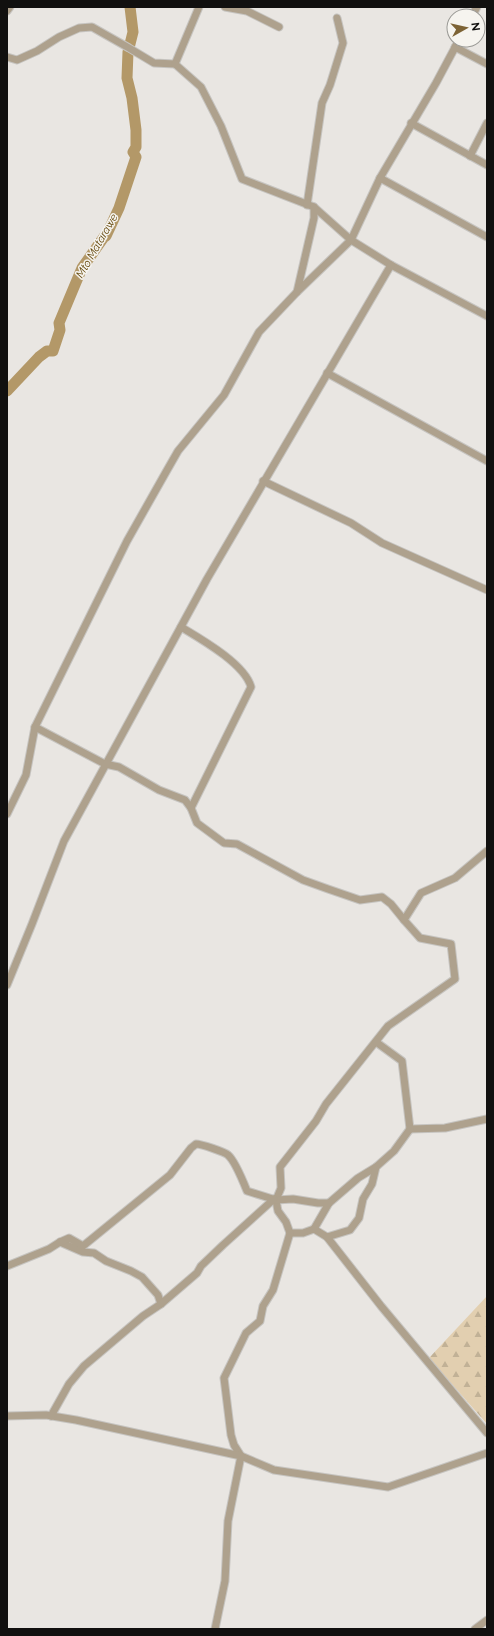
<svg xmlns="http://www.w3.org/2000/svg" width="494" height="1636" viewBox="0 0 494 1636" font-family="Raleway,sans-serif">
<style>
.forest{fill:url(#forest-firs)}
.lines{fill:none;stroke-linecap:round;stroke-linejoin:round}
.river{stroke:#b39868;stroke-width:11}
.minor-casing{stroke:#c6c4c0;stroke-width:9}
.minor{stroke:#aea18d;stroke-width:7}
.labels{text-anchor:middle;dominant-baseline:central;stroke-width:3;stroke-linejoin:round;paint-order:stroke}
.water-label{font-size:11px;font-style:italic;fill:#624508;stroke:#f6f4ef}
</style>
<defs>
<pattern id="forest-firs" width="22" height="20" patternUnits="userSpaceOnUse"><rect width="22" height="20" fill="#e2cfb0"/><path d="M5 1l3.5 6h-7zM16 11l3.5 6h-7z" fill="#c1b196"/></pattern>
</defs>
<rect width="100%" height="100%" fill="#e9e6e2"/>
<path class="forest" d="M487,1296V1424L429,1358Z"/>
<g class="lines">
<path class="river" d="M7,391L39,357L47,351H53L60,330L59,323L82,268L104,237L106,236L119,208L136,157L133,152L136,147V130L132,98L127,78L128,52L133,32L130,7"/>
<g class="minor-casing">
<g id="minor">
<path d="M225,7L247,11L279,27"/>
<path d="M7,11L10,7"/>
<path d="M472,16L477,7"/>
<path d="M455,47L487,64"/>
<path d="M7,57L17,60L37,51L59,37L79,28L92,27L129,48L154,63L175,64L199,7"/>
<path d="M175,64L201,87L221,126L242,179L314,207L351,240L391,265L487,316"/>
<path d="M411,123L487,165"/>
<path d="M470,156L487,123"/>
<path d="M380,178L487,237"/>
<path d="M307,205L322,103L330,85L343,43L337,18"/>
<path d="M297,292L314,218V207"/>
<path d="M327,373L487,461"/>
<path d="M263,481L351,523L382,543L487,590"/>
<path d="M181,627C201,639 245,664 251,687L191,808"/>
<path d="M35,727L105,764L119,767L159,790L185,800L191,808L197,823L224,843L237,844L303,880L328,889L360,900L382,897L391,904L404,920"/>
<path d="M7,814L26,775L35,727L127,541L166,472L178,451L224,395L259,332L297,292L351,240L380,178L436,83L459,40"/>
<path d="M487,851L455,878L421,893L404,920L420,938L451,944L455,979L388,1026L326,1104L316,1121L280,1167L281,1188L276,1200L277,1206L278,1211L286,1222L290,1233H303L314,1229L327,1237L381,1306L487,1433"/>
<path d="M7,985L32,924L64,841L207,579L391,265"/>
<path d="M376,1042L402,1061L410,1129L445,1128L487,1119"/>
<path d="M314,1229L329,1203L358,1178L376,1167"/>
<path d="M290,1233L273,1290L263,1306L260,1321L246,1333L224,1378L231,1435L234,1445L241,1456L274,1470L388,1487L487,1453"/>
<path d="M327,1237L350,1230L359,1218L363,1199L372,1184L376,1167L394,1151L410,1129"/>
<path d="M60,1242L83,1252L94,1253L106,1261L131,1271L142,1277L158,1295L161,1304"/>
<path d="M7,1266L49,1249L60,1242L69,1238L83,1246L170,1175L191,1148L196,1144C201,1144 225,1152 228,1155C235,1161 243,1181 247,1191L276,1200L293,1199L318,1203H329"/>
<path d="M7,1416L46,1415L76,1420L241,1456L228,1521L225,1581L215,1629"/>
<path d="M51,1416L69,1384L84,1366L143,1316L161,1304L197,1273L201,1266L223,1245L274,1199"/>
<path d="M475,1629L487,1620"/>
</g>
</g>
<use href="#minor" class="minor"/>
</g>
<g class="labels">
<g class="water-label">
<text transform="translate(97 246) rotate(-60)">Mto Matarawe</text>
</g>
</g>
<rect width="494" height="1636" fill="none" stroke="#11100f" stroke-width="16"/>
<g transform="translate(466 28) rotate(82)"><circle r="19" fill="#f6f4ef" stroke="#9a9995"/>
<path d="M0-3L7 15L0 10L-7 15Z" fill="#7d6335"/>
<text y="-6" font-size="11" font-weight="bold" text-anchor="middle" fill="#11100f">N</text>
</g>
</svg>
